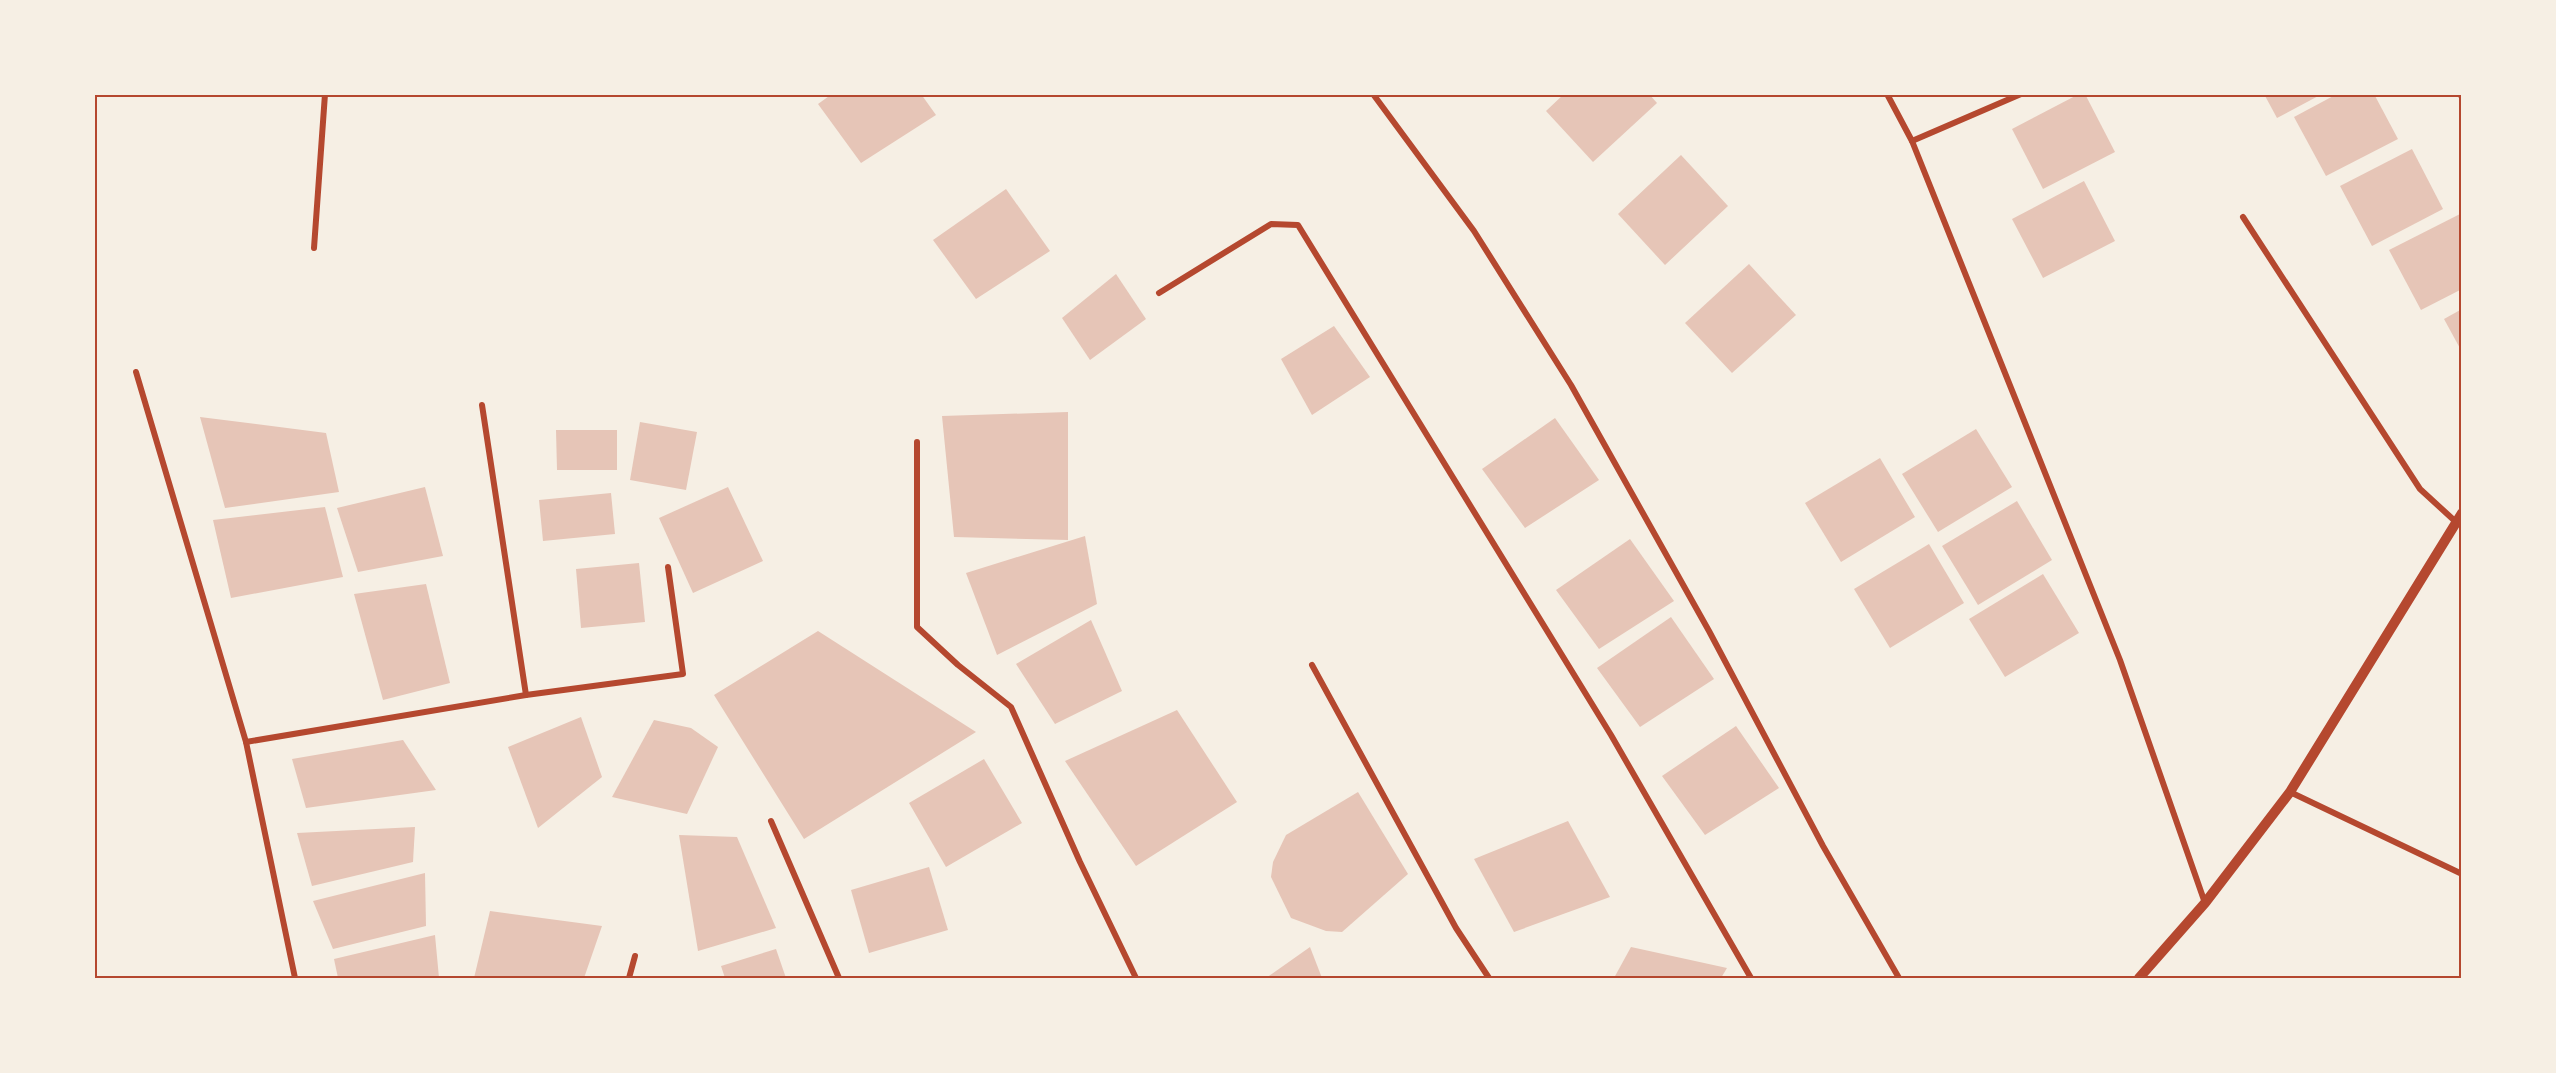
<svg xmlns="http://www.w3.org/2000/svg" width="2556" height="1073" viewBox="0 0 2556 1073" font-family="Karla,sans-serif">
<style>
.building{fill:#e6c5b7}
.lines{fill:none;stroke-linecap:round;stroke-linejoin:round}
.minor{stroke:#b5482f;stroke-width:6}
.tertiary{stroke:#b5482f;stroke-width:10}
.neatline{fill:none;stroke:#b5482f;stroke-width:2}
</style>
<rect width="100%" height="100%" fill="#f6efe4"/>
<g class="building">
<path d="M832,94H921L936,115L861,163L818,104Z"/>
<path d="M1564,94H1649L1657,103L1593,162L1546,111Z"/>
<path d="M2079,94H2085L2115,152L2043,189L2012,129Z"/>
<path d="M2264,94H2322L2277,118Z"/>
<path d="M2337,94H2374L2398,139L2326,176L2294,117Z"/>
<path d="M2412,149L2443,209L2372,246L2340,186Z"/>
<path d="M1681,155L1728,206L1665,265L1618,214Z"/>
<path d="M2084,181L2115,241L2043,278L2012,219Z"/>
<path d="M1006,189L1050,251L976,299L933,240Z"/>
<path d="M2462,213V289L2421,310L2389,250Z"/>
<path d="M1749,264L1796,315L1732,373L1685,323Z"/>
<path d="M1116,274L1146,319L1090,360L1062,318Z"/>
<path d="M2462,309V352L2444,319Z"/>
<path d="M1334,326L1370,377L1312,415L1281,359Z"/>
<path d="M1068,412V540L954,537L942,416Z"/>
<path d="M200,417L326,433L339,492L225,508Z"/>
<path d="M1555,418L1599,480L1525,528L1482,469Z"/>
<path d="M640,422L697,432L686,490L630,480Z"/>
<path d="M1976,429L2012,487L1938,532L1902,474Z"/>
<path d="M556,430H617V470H557Z"/>
<path d="M1880,458L1915,517L1841,562L1805,503Z"/>
<path d="M425,487L443,556L358,572L337,508Z"/>
<path d="M728,487L763,561L693,593L659,518Z"/>
<path d="M611,493L615,534L543,541L539,500Z"/>
<path d="M2017,501L2052,560L1978,605L1942,546Z"/>
<path d="M325,507L343,577L231,598L213,520Z"/>
<path d="M1085,536L1097,604L997,655L966,573Z"/>
<path d="M1630,539L1674,601L1599,649L1556,590Z"/>
<path d="M1929,544L1964,603L1890,648L1854,589Z"/>
<path d="M639,563L645,622L581,628L576,569Z"/>
<path d="M2043,574L2079,633L2005,677L1969,619Z"/>
<path d="M426,584L450,683L383,700L354,594Z"/>
<path d="M1671,617L1714,679L1640,727L1597,668Z"/>
<path d="M1091,620L1122,691L1055,724L1016,664Z"/>
<path d="M818,631L976,732L804,839L714,695Z"/>
<path d="M1177,710L1237,802L1136,866L1065,761Z"/>
<path d="M581,717L602,777L538,828L508,747Z"/>
<path d="M654,720L691,728L718,747L687,814L612,797Z"/>
<path d="M1736,726L1779,788L1705,835L1662,776Z"/>
<path d="M403,740L436,790L306,808L292,759Z"/>
<path d="M984,759L1022,823L946,867L909,803Z"/>
<path d="M1358,792L1408,874L1342,932L1326,931L1291,918L1271,877L1273,862L1286,835Z"/>
<path d="M1568,821L1610,897L1514,932L1474,859Z"/>
<path d="M415,827L413,862L312,886L297,833Z"/>
<path d="M679,835L737,837L776,928L698,951Z"/>
<path d="M929,867L948,930L869,953L851,890Z"/>
<path d="M425,873L426,926L333,949L313,901Z"/>
<path d="M490,911L602,926L584,978H474Z"/>
<path d="M435,935L439,978H338L334,959Z"/>
<path d="M1310,947L1322,978H1266Z"/>
<path d="M1631,947L1727,968L1721,978H1614Z"/>
<path d="M776,949L786,978H725L721,966Z"/>
</g>
<g class="lines">
<g class="minor">
<path d="M1373,94L1474,231L1571,385L1709,631L1823,846L1899,978"/>
<path d="M1887,94L1912,141L2120,660L2205,903"/>
<path d="M2460,94L2462,97"/>
<path d="M1912,141L2021,94"/>
<path d="M2243,217L2420,489L2456,522"/>
<path d="M314,248L325,94"/>
<path d="M1159,293L1271,224L1298,225L1611,735L1751,978"/>
<path d="M136,372L246,742L295,978"/>
<path d="M482,405L526,695"/>
<path d="M917,442V627L958,665L1011,707L1080,862L1136,978"/>
<path d="M1312,665L1456,928L1489,978"/>
<path d="M246,742L526,695L683,674L668,567"/>
<path d="M2290,792L2462,874"/>
<path d="M771,821L839,978"/>
<path d="M629,978L635,956"/>
</g>
<path class="tertiary" d="M2139,978L2205,903L2290,792L2462,513"/>
</g>
<rect width="2556" height="1073" fill="none" stroke="#f6efe4" stroke-width="192"/>
<rect x="96" y="96" width="2364" height="881" class="neatline"/>
</svg>
